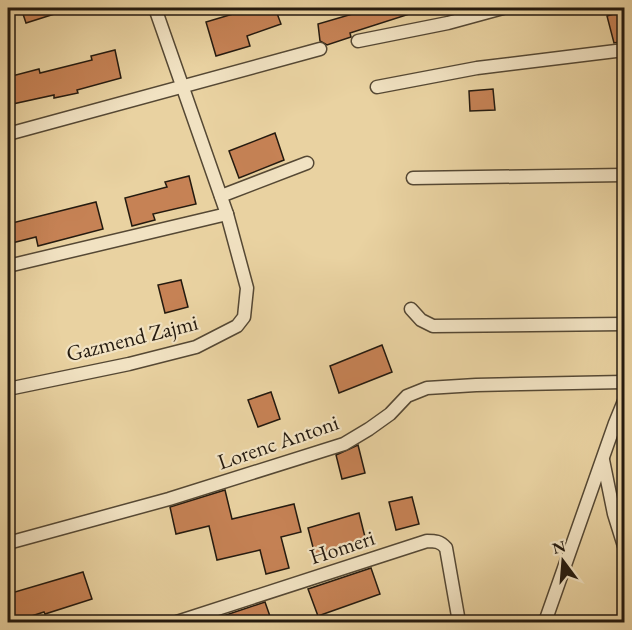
<svg xmlns="http://www.w3.org/2000/svg" width="632" height="630" viewBox="0 0 632 630" font-family="'EB Garamond',serif">
<style>
.building{fill:#c68255;stroke:#241a0f;stroke-width:1.5}
.lines{fill:none;stroke-linecap:round;stroke-linejoin:round}
.minor-casing{stroke:#554834;stroke-width:15}
.minor{stroke:#f1e2c2;stroke-width:12}
.labels{text-anchor:middle;dominant-baseline:central;stroke-width:4.5;stroke-linejoin:round;paint-order:stroke}
.street-label{font-size:22px;fill:#241a0f;stroke:#f1e2c2}
</style>
<rect width="100%" height="100%" fill="#e9d2a1"/>
<filter id="stains"><feTurbulence type="fractalNoise" baseFrequency=".00333" numOctaves="4"/><feColorMatrix values="0 0 0 0 .2 0 0 0 0 .09 0 0 0 0 .02 0 0 0 .5 -.17"/></filter>
<radialGradient id="worn" r=".72"><stop offset=".6" stop-color="#630" stop-opacity="0"/><stop offset="1" stop-color="#630" stop-opacity=".3"/></radialGradient>
<g class="building">
<path d="M21,8H66L67,10L26,23Z"/>
<path d="M253,8H275L281,24L247,36L250,46L216,56L206,22Z"/>
<path d="M365,8H422V10L350,33L351,37L327,45L320,41L318,24L366,10Z"/>
<path d="M624,11V41L614,43L607,16Z"/>
<path d="M115,50L121,78L77,90L78,93L54,98V95L8,105V77L39,69L40,73L92,60L91,56Z"/>
<path d="M493,89L495,110L470,111L469,91Z"/>
<path d="M275,133L284,160L239,178L229,151Z"/>
<path d="M189,176L196,204L153,214L155,220L132,226L125,198L167,187L165,182Z"/>
<path d="M96,202L103,229L38,246L36,237L8,244V224Z"/>
<path d="M181,280L188,307L165,313L158,285Z"/>
<path d="M382,345L392,372L339,393L330,366Z"/>
<path d="M271,392L280,419L258,427L248,400Z"/>
<path d="M358,445L365,473L342,479L336,455Z"/>
<path d="M225,490L232,519L294,504L301,532L281,537L289,568L266,574L260,550L217,560L209,526L176,534L170,507Z"/>
<path d="M412,497L419,524L396,530L389,502Z"/>
<path d="M359,513L366,541L315,555L308,528Z"/>
<path d="M371,568L380,594L318,616L308,589Z"/>
<path d="M83,572L92,599L45,614L44,612L13,622H8V594Z"/>
<path d="M265,602L272,622H208V621Z"/>
</g>
<g class="lines">
<g class="minor-casing">
<g id="minor">
<path d="M358,41L448,23L503,8"/>
<path d="M377,87L477,68L624,50"/>
<path d="M8,134L320,49"/>
<path d="M413,178L624,175"/>
<path d="M221,196L307,163"/>
<path d="M8,266L227,214"/>
<path d="M411,309L421,320L433,326L624,324"/>
<path d="M8,389L129,364L196,347L237,326L244,317L247,288L227,214L155,8"/>
<path d="M603,460L614,514L624,546"/>
<path d="M8,543L169,499L344,444L369,429L390,414L407,396L427,388L476,385L624,382"/>
<path d="M177,622L427,541C435,541 440,541 446,548L459,622"/>
<path d="M545,622L615,423L624,401"/>
</g>
</g>
<use href="#minor" class="minor"/>
</g>
<g class="labels">
<g class="street-label">
<text transform="translate(132 338) rotate(-14)">Gazmend Zajmi</text>
<text transform="translate(278 442) rotate(-19)">Lorenc Antoni</text>
<text transform="translate(342 547) rotate(-18)">Homeri</text>
</g>
</g>
<rect width="632" height="630" fill="none" stroke="#e9d2a1" stroke-width="30"/>
<rect x="9" y="9" width="614" height="612" fill="none" stroke="#241a0f" stroke-width="3"/>
<rect x="15" y="15" width="602" height="600" fill="none" stroke="#241a0f" stroke-width="1.5"/>
<g transform="translate(563 561) rotate(344)" stroke="#f1e2c2" stroke-width="4.5" paint-order="stroke">
<path d="M0-4.5L10 22L0 15L-10 22Z" fill="#241a0f"/>
<text y="-9" font-size="16" font-weight="bold" text-anchor="middle" fill="#241a0f">N</text>
</g>
<rect width="100%" height="100%" filter="url(#stains)"/>
<rect width="100%" height="100%" fill="url(#worn)"/>
</svg>
